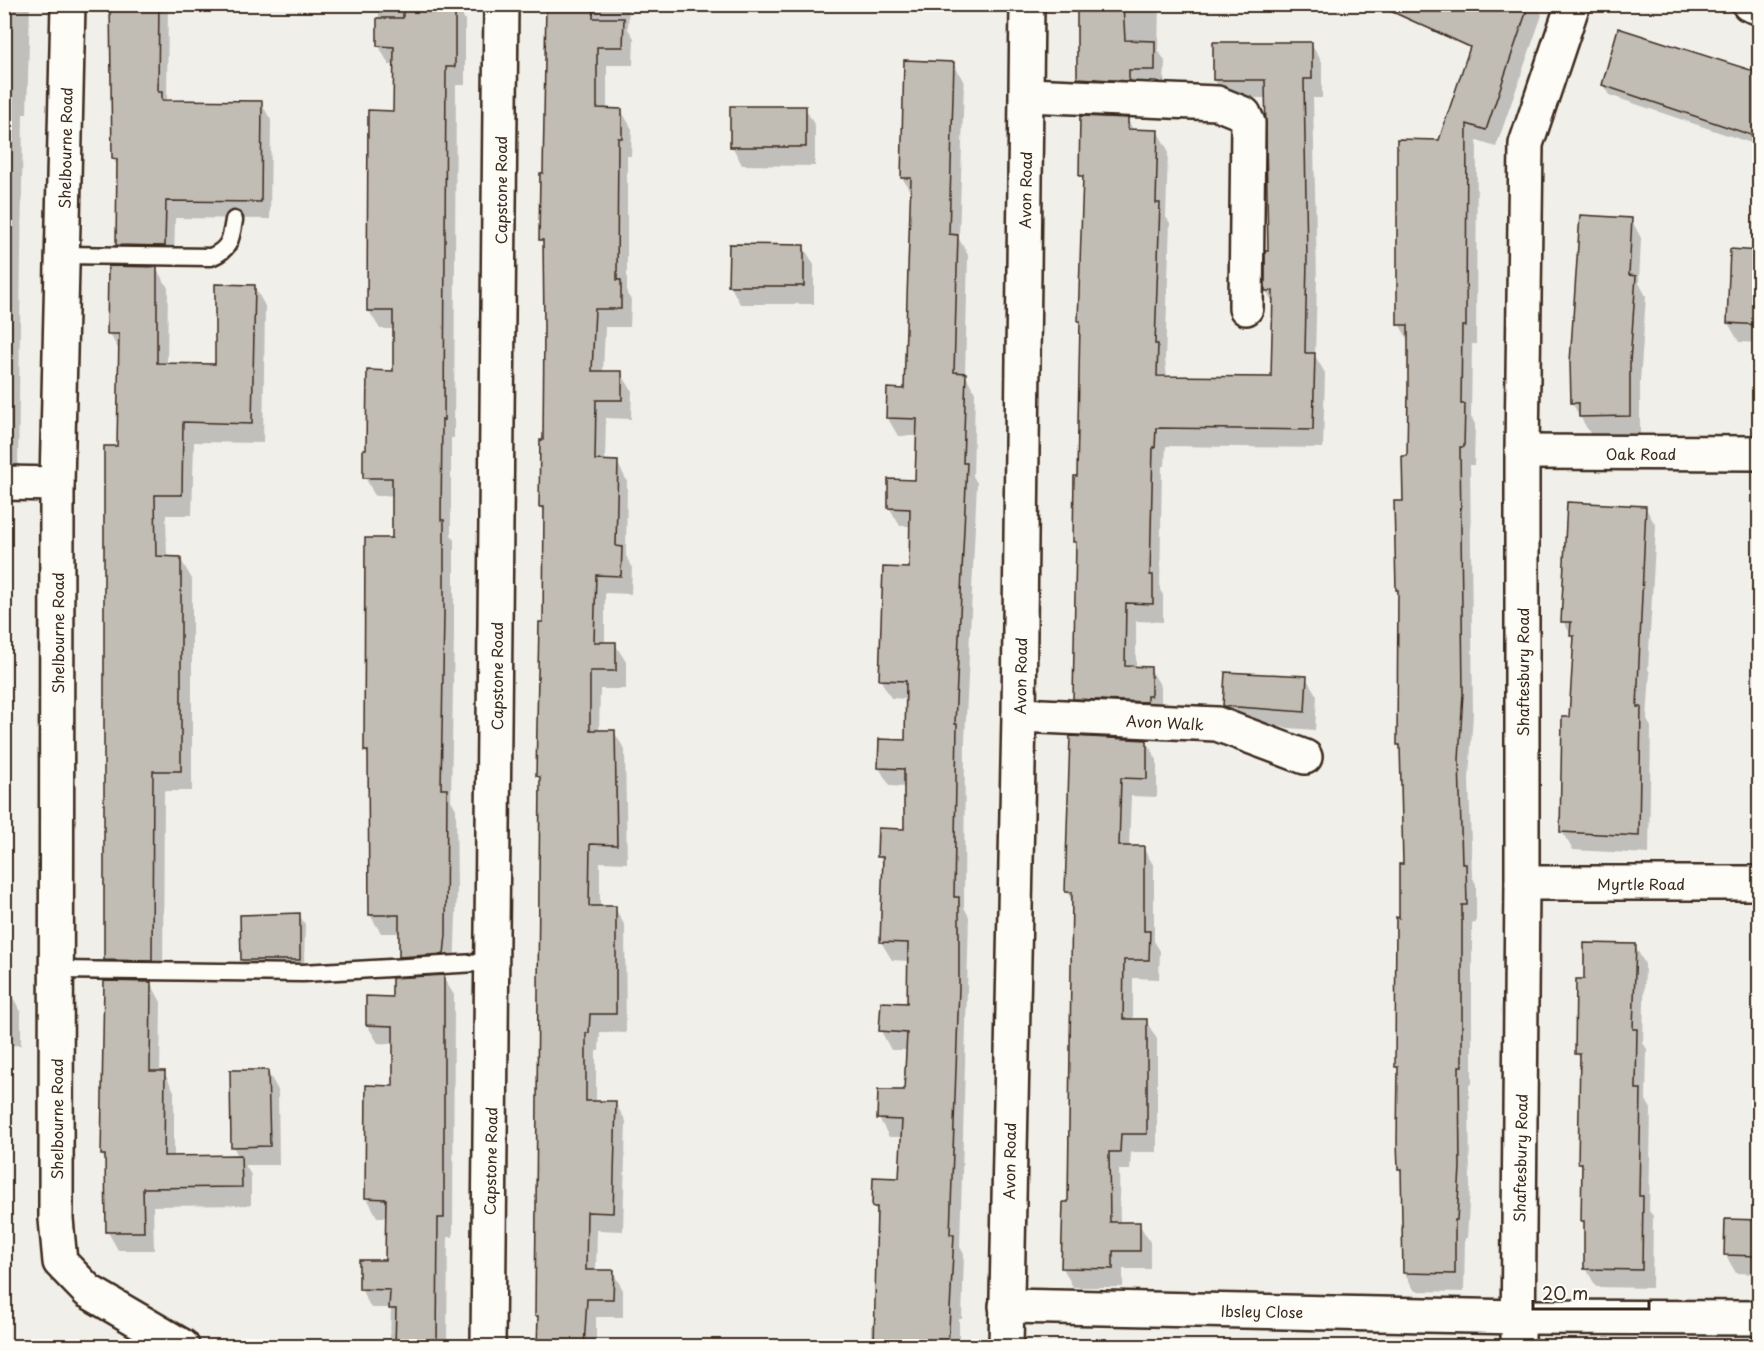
<svg xmlns="http://www.w3.org/2000/svg" width="1764" height="1351" viewBox="0 0 1764 1351" font-family="'Playpen Sans',sans-serif">
<style>
.shadow{fill:#0003}
.building{fill:#c1bcb4;stroke:#3b2a1e;stroke-width:1.5}
.lines{fill:none;stroke-linecap:round;stroke-linejoin:round}
.lane-casing{stroke:#3b2a1e;stroke-width:21}
.street-casing{stroke:#3b2a1e;stroke-width:38}
.lane{stroke:#fdfcf7;stroke-width:16}
.street{stroke:#fdfcf7;stroke-width:33}
.labels{text-anchor:middle;dominant-baseline:central;stroke-width:4.5;stroke-linejoin:round;paint-order:stroke}
.street-label{font-size:15px;fill:#3b2a1e;stroke:#fdfcf7}
</style>
<rect width="100%" height="100%" fill="#f1efea"/>
<filter id="ink" filterUnits="userSpaceOnUse"><feTurbulence type="fractalNoise" baseFrequency=".0167" numOctaves="2"/><feDisplacementMap in="SourceGraphic" scale="12" xChannelSelector="R" yChannelSelector="G"/><feConvolveMatrix kernelMatrix="1 2 1 2 8 2 1 2 1" color-interpolation-filters="sRGB"/></filter>
<g filter="url(#ink)">
<g class="shadow">
<path d="M4,4H30L27,114H23L18,466L4,465Z"/>
<path d="M111,4H168L167,102L261,103L271,120L270,219L175,218L174,263L128,262L118,245V167L113,158Z"/>
<path d="M379,4H460V11L465,20V85H456L454,438H451V535L454,540V634L451,800L456,809L457,888L454,973L412,975L401,957V933H381L370,915L369,758L365,751L393,540L394,496H375L365,477L368,450L394,372L395,329H380L369,311L395,112V65H389L379,46Z"/>
<path d="M547,4H629L628,29L634,38L633,65H607V110H621L632,129L631,156H627V294L631,300L630,327H605L603,372L621,373L632,391L631,419L606,418L605,462H617L627,481L626,556L632,567L631,594L605,593V643L615,644L626,662V689H600L599,732H614L625,750L627,863L600,862V908H615L625,926L626,1033L600,1032L599,1051H596V1103H615L626,1121L623,1231L597,1230L596,1271L613,1272L623,1290V1317H596V1346H538L539,1320L536,1316L541,782L538,776L546,515L540,506L545,442V247L541,239L545,175Z"/>
<path d="M889,4H977V12L891,9Z"/>
<path d="M1072,4H1159L1158,50L1165,61L1164,88L1089,96L1078,78L1079,16Z"/>
<path d="M1326,4H1536L1542,15L1496,147L1477,141L1476,344H1472L1471,417L1475,424L1474,465H1470L1473,713L1469,779L1472,876L1476,884V923H1472V1084H1469L1470,1187L1467,1238H1465L1464,1292L1415,1291L1404,1273L1403,1175L1399,1169V1070L1397,1066L1405,865L1402,750L1398,745L1400,594L1397,590L1408,458L1410,343L1399,324L1440,141L1472,45L1473,13Z"/>
<path d="M1311,43L1322,62V98H1313L1317,280L1315,356L1325,373L1323,448L1166,446L1165,466H1162L1160,590L1163,595V622L1136,621V668H1150L1161,687V714L1085,717L1074,698L1077,547L1074,542L1079,477L1081,324L1079,320L1084,181L1081,176L1127,119L1134,131H1157L1168,150L1166,217L1170,223L1165,360L1167,378L1272,379L1274,304L1266,291L1269,252L1267,98H1225L1215,80Z"/>
<path d="M953,63L964,82L959,239L968,255L965,374L975,393L973,476L977,483L965,740L964,907L969,917L960,1247L964,1254L962,1319H959V1346H872V1324H876L878,1214L874,1206L901,1180L903,1137H889L879,1118L905,1092L908,1050H891L881,1031L908,1005L909,961L892,960L881,942L884,867L879,856L905,830L906,787L890,786L879,768L906,741L907,699L891,698L880,679L910,569L911,526H900L889,507L916,481L918,436H898L887,417L905,390L912,195L902,177Z"/>
<path d="M1760,76V146L1609,95L1603,85Z"/>
<path d="M805,108L815,126V166L742,165L732,146Z"/>
<path d="M1631,219L1641,238L1639,283L1646,296L1640,382V434L1591,435L1572,403Z"/>
<path d="M803,246L814,265V304H740L730,285Z"/>
<path d="M1731,251L1759,253L1760,343L1739,342L1728,323Z"/>
<path d="M156,268L168,288L167,365L216,366L254,286L265,306L263,443L194,442L192,515H166L167,558H180L192,579V791H164L163,980H149L161,1002L160,1072H164L174,1091V1158L238,1156L233,1146L268,1072L278,1090L279,1165H245L251,1175V1205L153,1206L154,1250H118L108,1232L107,1163L102,1155L119,983L105,960L120,352L109,333Z"/>
<path d="M1645,507L1656,526L1648,669L1650,673L1647,720L1651,727L1649,854L1573,850L1562,832L1574,640L1563,621Z"/>
<path d="M1756,520H1760V581L1757,577Z"/>
<path d="M1306,678L1317,696L1315,730L1235,724L1225,706Z"/>
<path d="M1071,738L1146,741L1157,760V797L1131,796L1129,847L1143,848L1154,866V941L1160,951L1159,979L1133,978V1020L1146,1021L1157,1039V1152H1131L1130,1170H1119L1120,1223L1139,1224L1150,1242V1269H1123V1287H1073L1063,1268L1070,1203L1074,904L1067,892Z"/>
<path d="M4,764L5,859H4Z"/>
<path d="M1756,776H1760V837L1756,831Z"/>
<path d="M299,915L305,924L304,968L247,969L242,960Z"/>
<path d="M1635,946L1645,964L1643,1043L1647,1049L1646,1100L1651,1109L1649,1211L1653,1216L1652,1288L1596,1287L1586,1268V1226L1582,1220L1584,1169L1580,1163L1581,1061L1577,1053L1585,981Z"/>
<path d="M1755,949H1760V1013L1755,1005Z"/>
<path d="M443,977L454,995L453,1237H448L447,1339L451,1346H390L391,1308H371L361,1289L387,1262V1217H377L367,1198L368,1087H394L395,1044L378,1043L367,1025L393,998Z"/>
<path d="M11,994L21,1012V1045L4,1046V995Z"/>
<path d="M1760,1221V1274L1736,1273L1725,1254Z"/>
</g>
<g class="building">
<path d="M110,4H159L158,92H162V100L262,101L261,202L166,201L165,246L116,245L117,159L112,158Z"/>
<path d="M403,4H455V67H446L444,420L442,419L441,520H444V615L441,789H447L446,935L444,954L399,957V915H369L368,751H364L365,538H392V478H363V449H366L367,370L393,371V311H367L368,110L393,111L394,47L377,46V18H403Z"/>
<path d="M546,4H594L593,18H624L623,47H597V108L622,109V138H618L617,280H621V309H595L592,371H622V400H596L595,460L618,461L616,546L622,547L621,576L596,575L594,642H616V671H590V730H615L617,845L590,844L589,906H616V1014H590L589,1033H586V1101H616L613,1213L587,1212L586,1270H614L613,1299H587L584,1347H537L538,1316H535L540,777L536,776L539,622H543L544,507H539L540,440H543L544,326L543,240H539L540,173H543Z"/>
<path d="M1077,4H1123L1125,40L1155,41V70H1129V81L1077,78Z"/>
<path d="M1375,4H1529L1486,130L1467,124L1466,326H1462L1461,404H1465L1464,447H1460L1463,693L1459,760L1462,864H1466L1467,905H1462V1066H1459L1460,1167L1457,1220H1455V1274L1403,1273L1401,1169H1398L1397,1142L1398,1067H1395L1396,917L1399,918V864H1403L1400,745H1397L1398,590H1396L1394,501H1403L1402,456H1407L1408,390V325H1397V139L1439,140L1470,47Z"/>
<path d="M1618,28L1760,73V138L1602,85Z"/>
<path d="M1213,42H1312V79H1304L1307,260L1305,353H1315L1313,430L1156,428L1155,448L1153,447L1150,575H1153V604L1126,603L1125,666L1151,667V696H1147V702L1073,699L1076,542H1073L1074,476H1077L1080,321H1078L1083,176H1079L1080,116L1128,118V129L1158,130L1156,203H1160L1155,344H1158L1157,376L1271,377L1273,291H1265V251H1268L1265,80H1213Z"/>
<path d="M904,60L954,62L949,234L958,235L954,372L966,373L963,463H967L955,724H957L954,897H959V987L950,1234L954,1235L948,1347H874L877,1207H872L873,1177L899,1178L902,1120L877,1119L878,1090H904L907,1033L879,1031L881,1002L907,1003L908,943L880,942L883,857H877L878,828L904,829V769L878,768L879,739L905,740L906,681L879,680L883,567L909,568L910,509L888,508V479L915,480L917,419L886,418L887,388L904,389L911,178H901Z"/>
<rect x="730" y="106" width="76" height="41"/>
<path d="M1580,215L1632,218L1629,275L1636,276L1630,362V416L1579,417V403H1571L1570,362Z"/>
<path d="M729,244L804,245V286H728Z"/>
<path d="M1730,249L1760,251V325L1727,323Z"/>
<path d="M108,266L157,267V363L215,364V284L255,285L252,424L183,422L182,495H155L156,556L181,557V771H153L152,961L104,960V446H117L119,334H107Z"/>
<path d="M1567,502L1646,506L1637,707H1641L1639,836L1560,832L1562,717H1569L1574,636H1570L1571,622H1561Z"/>
<path d="M1225,672L1307,676L1305,712L1223,706Z"/>
<path d="M1070,736L1147,740V779L1121,778L1119,846H1144V931H1150L1149,960H1124L1123,1019H1147V1134H1121L1120,1152H1109L1110,1222H1140V1251H1113V1269L1061,1268L1063,1202H1068L1072,892H1065Z"/>
<path d="M300,913V960H241L240,915Z"/>
<path d="M1584,943L1636,944L1633,1029H1637L1636,1089H1641L1639,1196H1643L1642,1270L1584,1269V1221H1581L1582,1163H1578L1580,1054H1575L1576,979H1584Z"/>
<path d="M444,975V1218H438L437,1347H395L396,1309H389L390,1290L359,1289V1260H385L386,1199L365,1198L366,1085L393,1086V1026L366,1025V996L392,997V978Z"/>
<path d="M104,981L151,982L150,1071H165L164,1156L241,1155L242,1187L143,1188L144,1232H106L105,1155H101Z"/>
<path d="M230,1070H268L270,1146L231,1147Z"/>
<path d="M1725,1219L1760,1220V1256L1724,1255Z"/>
</g>
<g class="lines">
<g class="lane-casing">
<g id="lane">
<path d="M62,255L211,257C230,249 231,239 234,220"/>
<path d="M56,970L303,973L494,962"/>
</g>
</g>
<g class="street-casing">
<g id="street">
<path d="M68,4L57,484L56,1219L60,1262L88,1291L182,1346"/>
<path d="M1749,4L1760,8"/>
<path d="M1027,95L1217,103L1244,114L1248,123L1246,308"/>
<path d="M1522,452L1760,453"/>
<path d="M4,483L57,484"/>
<path d="M1019,715L1217,724L1305,757"/>
<path d="M1522,883H1760"/>
<path d="M1006,1306L1518,1317L1760,1318"/>
<path d="M488,1346L501,4"/>
<path d="M1006,1346L1019,715L1027,4"/>
<path d="M1518,1346L1522,883V452L1526,144L1573,4"/>
</g>
</g>
<use href="#lane" class="lane"/>
<use href="#street" class="street"/>
</g>
</g>
<g class="labels">
<g class="street-label">
<text transform="translate(65 148) rotate(-89)">Shelbourne Road</text>
<text transform="translate(500 190) rotate(-90)">Capstone Road</text>
<text transform="translate(1025 190) rotate(-89)">Avon Road</text>
<text x="1641" y="453">Oak Road</text>
<text transform="translate(57 633) rotate(-90)">Shelbourne Road</text>
<text transform="translate(1522 672) rotate(-90)">Shaftesbury Road</text>
<text transform="translate(496 676) rotate(-90)">Capstone Road</text>
<text transform="translate(1020 676) rotate(-89)">Avon Road</text>
<text transform="translate(1165 722) rotate(3)">Avon Walk</text>
<text x="1641" y="883">Myrtle Road</text>
<text transform="translate(56 1119) rotate(-90)">Shelbourne Road</text>
<text transform="translate(1520 1158) rotate(-89)">Shaftesbury Road</text>
<text transform="translate(490 1161) rotate(-89)">Capstone Road</text>
<text transform="translate(1009 1161) rotate(-89)">Avon Road</text>
<text transform="translate(1262 1311) rotate(1)">Ibsley Close</text>
</g>
</g>
<rect width="1764" height="1351" fill="none" stroke="#fdfcf7" stroke-width="24"/>
<rect x="12" y="12" width="1740" height="1327" fill="none" stroke="#3b2a1e" stroke-width="2" filter="url(#ink)"/>
<path d="M1533 1300v9h116v-9" fill="none" stroke="#3b2a1e" stroke-width="3"/>
<text x="1542" y="1300" font-size="18" fill="#3b2a1e" stroke="#fdfcf7" stroke-width="4.5" paint-order="stroke">20 m</text>
</svg>
